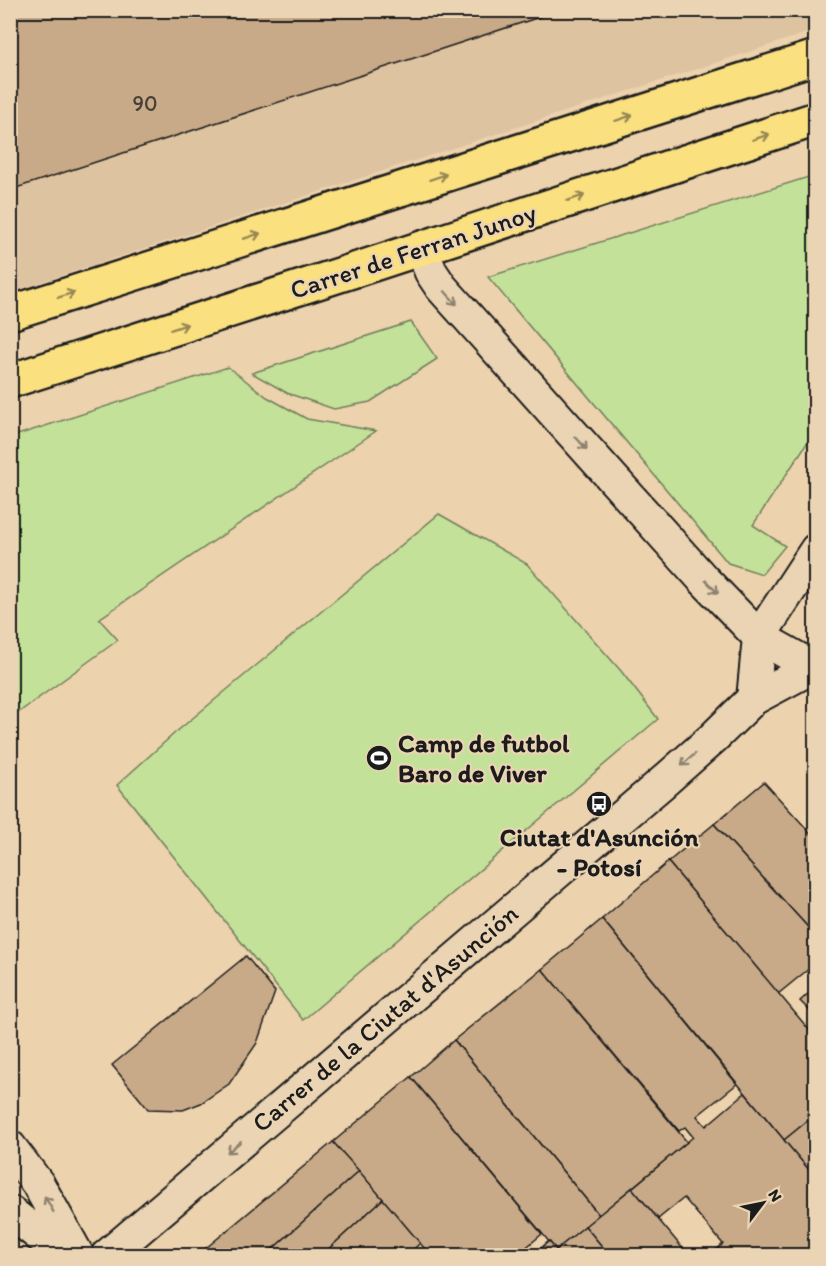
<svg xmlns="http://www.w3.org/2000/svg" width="826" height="1266" viewBox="0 0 826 1266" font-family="Itim,sans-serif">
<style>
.built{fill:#dec3a0}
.green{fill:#c4e199;stroke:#707e5a;stroke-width:1.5}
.building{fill:#c8aa88;stroke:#1c1c1c;stroke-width:1.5}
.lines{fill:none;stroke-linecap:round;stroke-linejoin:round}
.minor-casing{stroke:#1c1c1c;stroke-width:36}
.major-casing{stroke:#1c1c1c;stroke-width:38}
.highway-casing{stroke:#1c1c1c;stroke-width:38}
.minor{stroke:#ead4b3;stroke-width:32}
.major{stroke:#fbe080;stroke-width:33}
.highway{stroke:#fbe080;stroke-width:33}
.oneway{stroke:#978853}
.oneway2{stroke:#8d816f}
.labels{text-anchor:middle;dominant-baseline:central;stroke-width:4.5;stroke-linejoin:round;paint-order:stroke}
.number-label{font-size:22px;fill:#474037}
.street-label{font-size:26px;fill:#1c1c1c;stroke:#ead4b3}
.poi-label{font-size:26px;font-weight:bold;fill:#1c1c1c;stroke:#ead4b3;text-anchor:start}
</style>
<rect width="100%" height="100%" fill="#edd2ae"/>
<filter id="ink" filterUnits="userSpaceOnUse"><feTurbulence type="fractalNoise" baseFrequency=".0167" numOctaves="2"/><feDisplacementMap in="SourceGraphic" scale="12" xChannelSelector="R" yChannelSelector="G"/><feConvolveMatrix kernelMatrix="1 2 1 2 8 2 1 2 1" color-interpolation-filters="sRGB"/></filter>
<g filter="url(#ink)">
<path class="built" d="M815,10L816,30L11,292L10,11Z"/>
<g class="green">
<path d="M815,175V431L753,525L785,546L762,574L728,563L488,277Z"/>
<path d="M411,322L437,359L370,402L334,409L287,393L252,373Z"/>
<path d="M228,367L267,397L307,419L376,431L99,619L118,640L11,718V437Z"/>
<path d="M439,514L527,564L621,671L658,719L303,1020L117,785L176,732Z"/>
</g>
<g class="building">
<path d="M24,10H561L10,190V15Z"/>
<path d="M764,782L816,839V936L714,824Z"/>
<path d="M714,824L816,936V963L778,994L668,862Z"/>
<path d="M668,862L816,1038V1114L784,1140L602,919Z"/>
<path d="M602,919L737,1084L697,1116L706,1126L745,1093L816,1178V1250L810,1256H709L723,1244L684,1198L658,1219L632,1188L693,1137L685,1127L679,1131L542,969Z"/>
<path d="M246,956L275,992L257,1043L229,1084L201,1103L183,1110L148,1109L112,1065Z"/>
<path d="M542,969L687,1142L599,1215L454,1040Z"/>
<path d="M816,987V1017L800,1001Z"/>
<path d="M454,1040L599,1215L556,1250L411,1077Z"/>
<path d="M411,1077L542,1234L516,1256H431L333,1142Z"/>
<path d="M816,1114V1178L784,1140Z"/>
<path d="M333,1142L359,1171L265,1256H200V1253Z"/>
<path d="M359,1171L383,1199L321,1256H265Z"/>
<path d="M632,1188L658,1219L689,1256H610L585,1226Z"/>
<path d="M383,1199L420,1243L407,1256H321Z"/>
<path d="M585,1226L610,1256H561L556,1250Z"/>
<path d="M549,1241L561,1256H532Z"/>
</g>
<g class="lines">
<g class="minor-casing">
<g id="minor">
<path d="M421,248L431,272L441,287L703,579L759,637L816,669"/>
<path d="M753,699L759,637L816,550"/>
<path d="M10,1147L38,1184L78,1256"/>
<path d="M10,1212L66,1256"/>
<path d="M107,1256L662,783L713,738L753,699L811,668L816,661"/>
</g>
</g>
<g class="major-casing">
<path id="major" d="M10,381L358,269L816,119"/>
</g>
<g class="highway-casing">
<path id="highway" d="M10,313L816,57"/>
</g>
<use href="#minor" class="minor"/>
<use href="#major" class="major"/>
<use href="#highway" class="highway"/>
</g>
<defs><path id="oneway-shaft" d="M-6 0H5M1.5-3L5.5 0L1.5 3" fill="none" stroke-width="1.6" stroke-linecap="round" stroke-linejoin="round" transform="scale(1.5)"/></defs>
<g class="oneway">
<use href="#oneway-shaft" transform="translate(624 118) rotate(-18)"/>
<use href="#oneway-shaft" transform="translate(761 137) rotate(-18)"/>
<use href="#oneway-shaft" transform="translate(438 177) rotate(-18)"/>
<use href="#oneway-shaft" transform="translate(576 198) rotate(-18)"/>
<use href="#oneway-shaft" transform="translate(252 236) rotate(-18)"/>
<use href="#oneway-shaft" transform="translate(66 295) rotate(-18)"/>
<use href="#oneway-shaft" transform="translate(179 327) rotate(-18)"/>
</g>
<g class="oneway2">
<use href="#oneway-shaft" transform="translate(451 298) rotate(48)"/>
<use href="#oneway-shaft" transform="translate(581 443) rotate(48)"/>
<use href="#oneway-shaft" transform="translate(712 587) rotate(46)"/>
<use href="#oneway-shaft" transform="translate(688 760) rotate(139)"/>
<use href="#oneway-shaft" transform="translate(234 1147) rotate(140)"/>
<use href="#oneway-shaft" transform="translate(49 1204) rotate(-119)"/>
</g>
</g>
<defs>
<g id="stadium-disc" transform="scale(1.35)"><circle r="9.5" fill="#1c1c1c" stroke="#ead4b3"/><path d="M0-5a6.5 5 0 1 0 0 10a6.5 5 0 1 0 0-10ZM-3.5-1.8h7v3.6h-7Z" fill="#fff"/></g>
<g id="bus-disc" transform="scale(1.35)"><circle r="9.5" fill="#1c1c1c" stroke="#ead4b3"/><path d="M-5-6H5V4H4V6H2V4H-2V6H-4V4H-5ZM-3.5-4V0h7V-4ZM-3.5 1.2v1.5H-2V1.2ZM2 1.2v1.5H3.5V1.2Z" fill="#fff"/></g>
</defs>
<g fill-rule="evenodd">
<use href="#stadium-disc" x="379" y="758"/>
<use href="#bus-disc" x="599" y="804"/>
</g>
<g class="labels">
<g class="number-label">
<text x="145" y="103">90</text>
</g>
<g class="street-label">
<text transform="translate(413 251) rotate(-18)">Carrer de Ferran Junoy</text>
<text transform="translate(385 1018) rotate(-40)">Carrer de la Ciutat d'Asunción</text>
</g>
<g class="poi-label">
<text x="398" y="743">Camp de futbol<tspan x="398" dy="30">Baro de Viver</tspan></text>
<text x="599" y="837" text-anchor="middle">Ciutat d'Asunción<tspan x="599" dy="30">- Potosí</tspan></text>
</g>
</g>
<rect width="826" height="1266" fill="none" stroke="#ead4b3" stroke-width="36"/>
<rect x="18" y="18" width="790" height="1230" fill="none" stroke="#1c1c1c" stroke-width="2" filter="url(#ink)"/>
<g transform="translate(763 1203) rotate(58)" stroke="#ead4b3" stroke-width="4.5" paint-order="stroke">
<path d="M0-4.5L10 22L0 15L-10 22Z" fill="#1c1c1c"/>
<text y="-9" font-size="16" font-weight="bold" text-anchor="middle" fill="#1c1c1c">N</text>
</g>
</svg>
